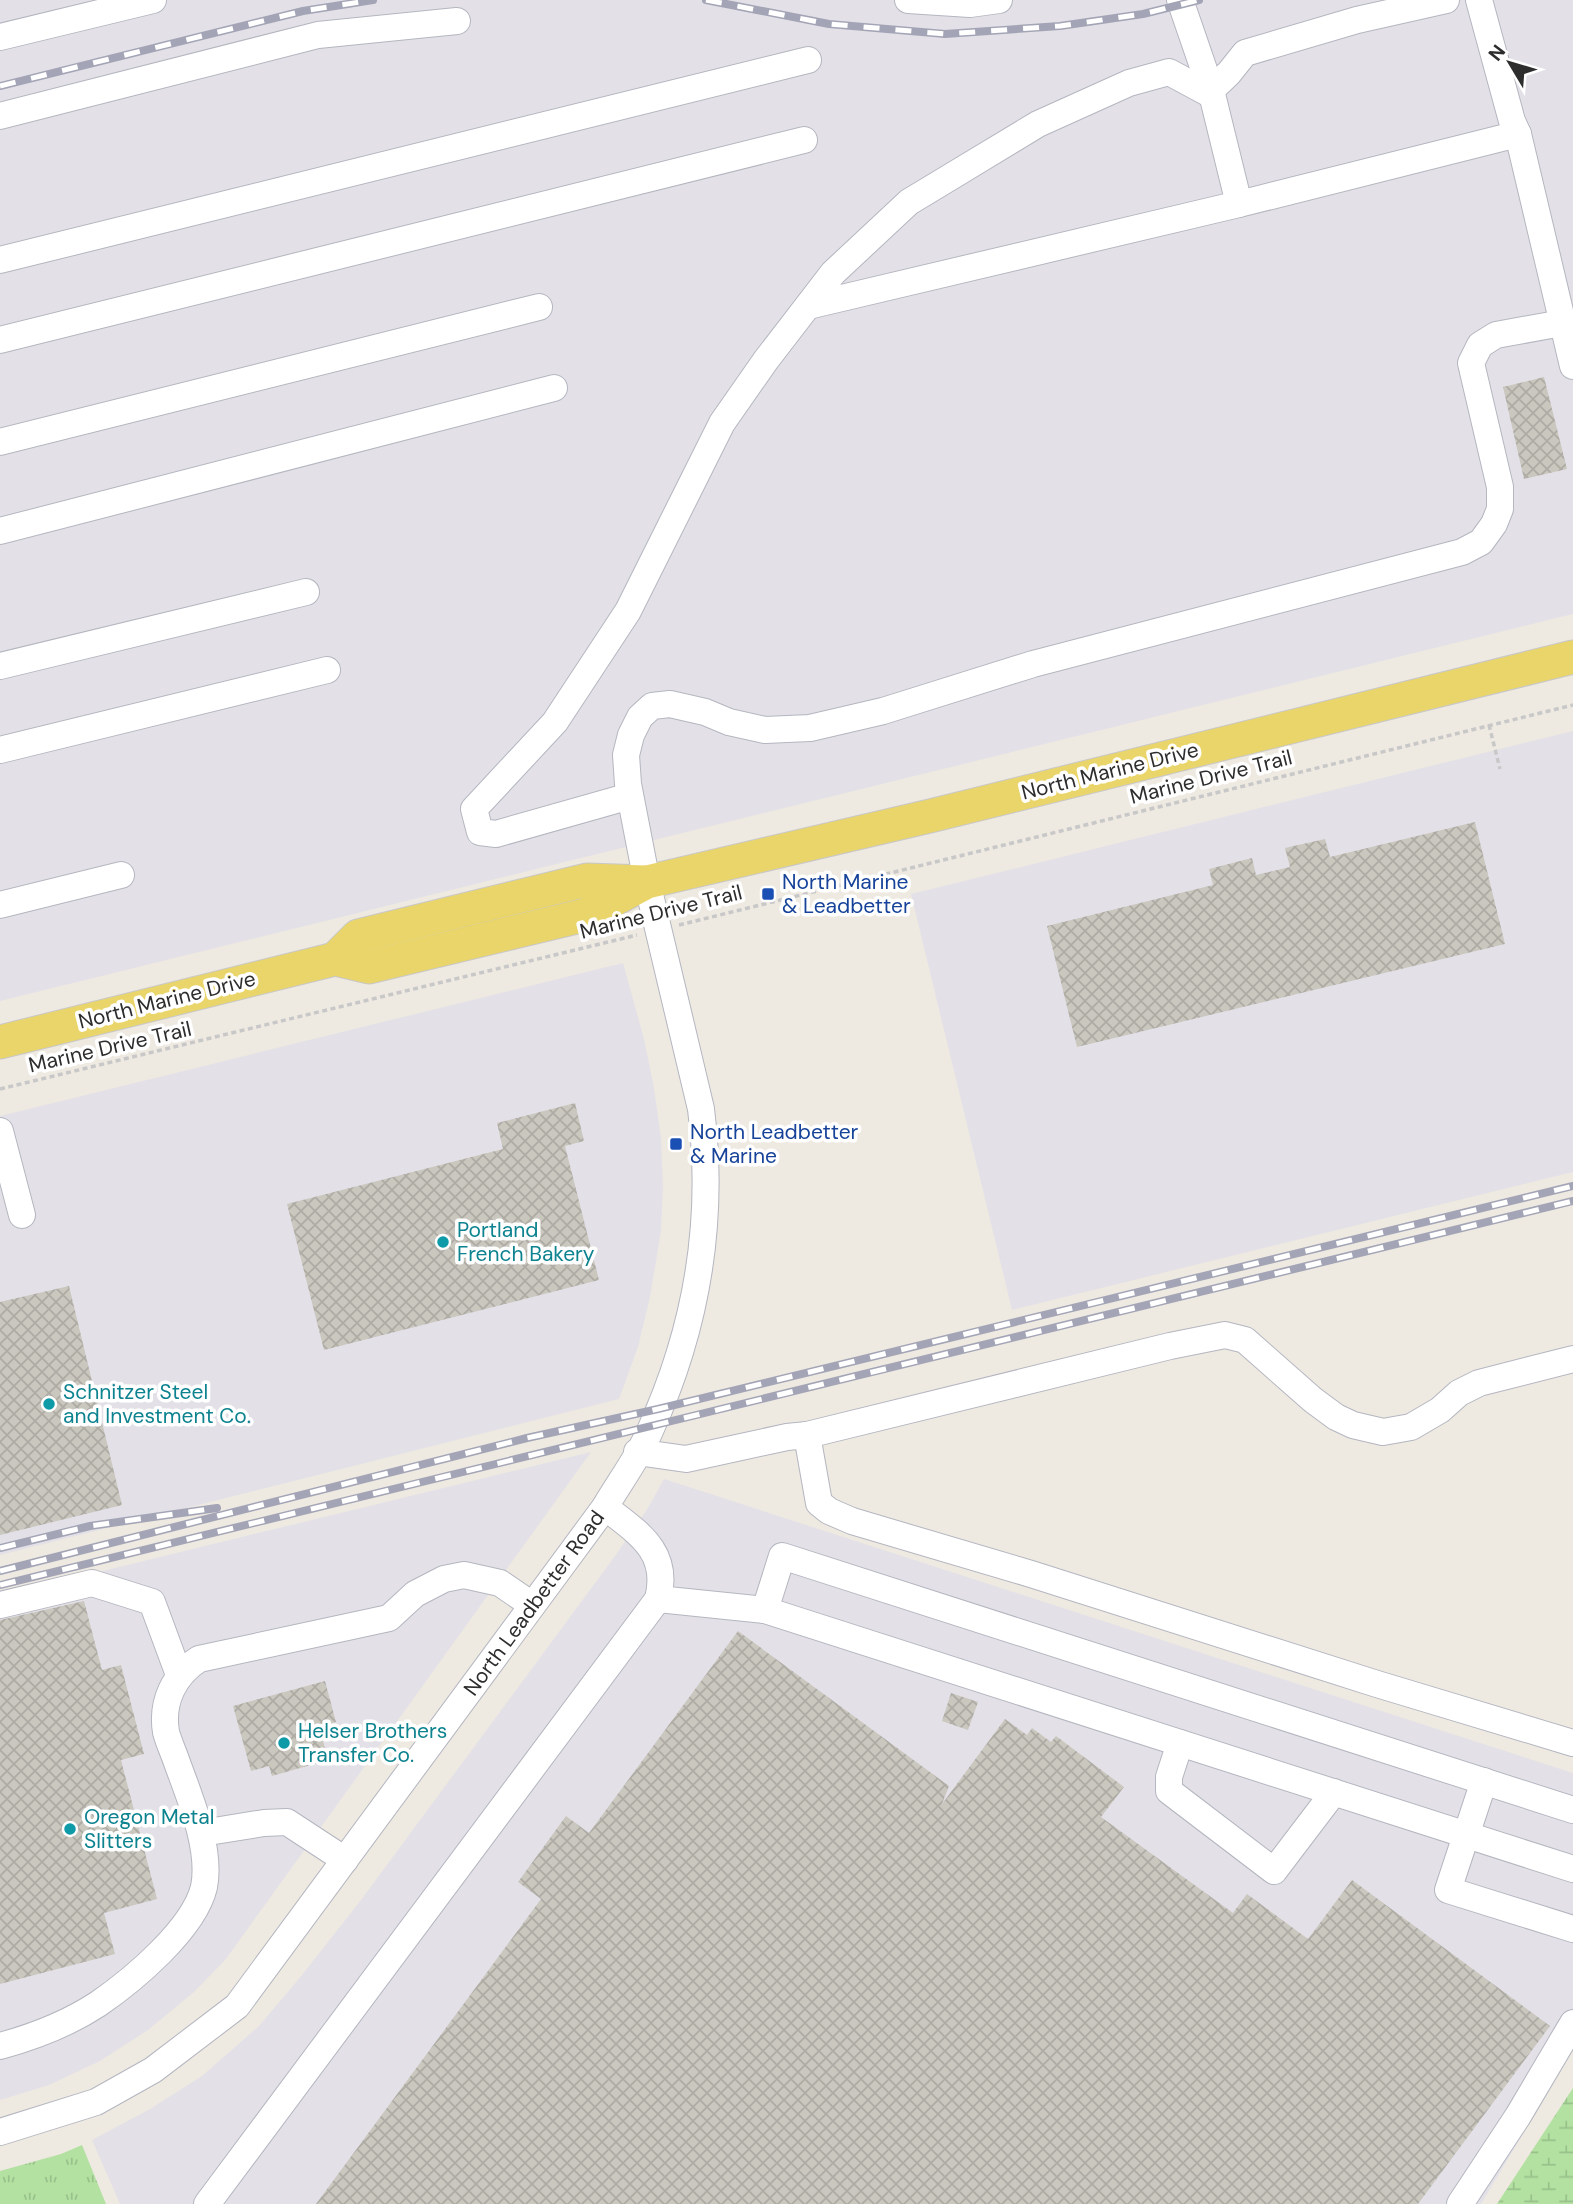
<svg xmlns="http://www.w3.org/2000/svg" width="1573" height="2204" viewBox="0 0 1573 2204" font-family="'DM Sans',sans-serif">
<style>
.industrial{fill:#e3e1e7}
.grass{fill:url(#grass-tufts)}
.wetland{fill:url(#wetland-marsh)}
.building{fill:url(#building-cross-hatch)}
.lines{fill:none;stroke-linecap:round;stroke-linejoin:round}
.minor-casing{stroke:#b4b6c0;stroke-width:28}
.major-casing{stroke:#c8c8c8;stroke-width:35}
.path{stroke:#c8c8c8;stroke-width:3.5;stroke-dasharray:5 3.5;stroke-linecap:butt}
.minor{stroke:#fff;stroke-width:26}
.major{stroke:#ead56a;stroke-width:33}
.rail-casing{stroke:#a3a5b6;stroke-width:8}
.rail{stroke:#fff;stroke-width:5;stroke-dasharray:16;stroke-linecap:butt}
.transit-dot{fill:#1a4fb4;stroke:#fff;stroke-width:2.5}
.culture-dot{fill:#0f9aa8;stroke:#fff;stroke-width:2.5}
.labels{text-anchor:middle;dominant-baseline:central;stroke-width:7;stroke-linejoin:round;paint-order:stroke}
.street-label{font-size:21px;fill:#2d2d2d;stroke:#fff}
.transit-label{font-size:21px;fill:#164399;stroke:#fff;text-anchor:start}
.culture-label{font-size:21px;fill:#0d838f;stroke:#fff;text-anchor:start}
</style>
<defs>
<pattern id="grass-tufts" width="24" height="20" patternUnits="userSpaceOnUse" patternTransform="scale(1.75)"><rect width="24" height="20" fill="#b2e1a1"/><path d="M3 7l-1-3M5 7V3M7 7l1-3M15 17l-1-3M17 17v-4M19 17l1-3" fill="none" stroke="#99c18b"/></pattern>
<pattern id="wetland-marsh" width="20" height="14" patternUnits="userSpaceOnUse" patternTransform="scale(1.75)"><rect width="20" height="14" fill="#b2e1a1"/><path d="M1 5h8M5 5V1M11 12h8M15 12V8" fill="none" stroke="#99c18b"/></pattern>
<pattern id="building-cross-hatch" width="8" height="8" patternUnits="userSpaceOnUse" patternTransform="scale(1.75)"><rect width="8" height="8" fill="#cac7bf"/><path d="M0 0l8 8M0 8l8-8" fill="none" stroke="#aeaba4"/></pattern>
</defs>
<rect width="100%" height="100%" fill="#eee9e1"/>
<g class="industrial">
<path d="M0,0H1573V614L0,1001Z"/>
<path d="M1573,731V1172L1012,1310L911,894Z"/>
<path d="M623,963L644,1039L654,1088L661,1138L663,1186L661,1231L650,1297L638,1347L619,1399L0,1555V1116Z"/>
<path d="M591,1452L226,1959L194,1992L148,2030L100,2061L49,2085L0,2100V1596Z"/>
<path d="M664,1479L1573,1773V2050L1481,2204H120L92,2140L150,2109L202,2076L259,2026L302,1975L361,1900L615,1556L648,1508Z"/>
</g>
<path class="grass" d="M82,2145L106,2204H0V2171L61,2154Z"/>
<path class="wetland" d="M1573,2088V2204H1497Z"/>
<g class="building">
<path d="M1544,377L1567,469L1524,479L1503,387Z"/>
<path d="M1475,822L1505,944L1077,1047L1047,926L1213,885L1209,869L1252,858L1256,875L1290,867L1285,848L1325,839L1330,857Z"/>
<path d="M575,1103L584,1141L565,1146L599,1280L324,1350L287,1204L503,1149L497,1123Z"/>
<path d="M69,1286L122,1505L0,1535V1302Z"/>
<path d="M84,1601L102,1670L121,1665L144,1754L121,1760L157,1899L104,1913L115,1954L0,1984V1620Z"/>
<path d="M738,1631L949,1786L942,1804L1005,1719L1027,1735L1032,1728L1051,1742L1056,1736L1124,1787L1101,1817L1233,1913L1247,1894L1308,1939L1352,1880L1550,2026L1418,2204H316L541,1899L518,1882L566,1816L589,1833Z"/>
<path d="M325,1681L336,1722L319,1726L328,1760L272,1776L269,1766L251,1771L233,1706Z"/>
<path d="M951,1693L978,1702L968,1730L942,1721Z"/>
</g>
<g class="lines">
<g class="minor-casing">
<g id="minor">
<path d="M908,0L970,4L999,0"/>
<path d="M1479,0L1512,121L1518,134L1573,366"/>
<path d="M0,37L153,0"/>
<path d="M0,116L318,35L457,21"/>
<path d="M1239,204L1518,134"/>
<path d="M0,260L808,60"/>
<path d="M808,306L1239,204L1211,90L1180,0"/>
<path d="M0,340L804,140"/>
<path d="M0,442L539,307"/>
<path d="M0,531L554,388"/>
<path d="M0,666L306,592"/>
<path d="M0,750L327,670"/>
<path d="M630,796L496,834L480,832L474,809L555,722L628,611L722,423L766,360L833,273L909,202L957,173L1038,124L1129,83L1169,72L1208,93L1229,73L1245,53L1357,20L1446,0"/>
<path d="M0,905L121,875"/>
<path d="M0,1131L22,1215"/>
<path d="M1573,1359L1479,1383L1459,1393L1440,1410L1411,1427L1383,1432L1353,1425L1336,1417L1313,1400L1245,1340L1225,1335L1170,1346L807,1435L819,1503L829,1511L852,1521L1031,1574L1377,1684L1573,1743"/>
<path d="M637,1452L686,1459L787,1437L807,1435"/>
<path d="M605,1507C638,1533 670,1551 658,1599L765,1610L1573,1869"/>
<path d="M0,1605L92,1583L152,1602L179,1675"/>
<path d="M765,1610L782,1556L1573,1810"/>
<path d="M1180,1743L1169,1777V1791L1274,1871L1334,1792"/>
<path d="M1484,1781L1448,1890L1573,1929"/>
<path d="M202,1833L264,1823L287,1822L345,1860"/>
<path d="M0,2046C33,2037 69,2023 98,2004C133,1980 194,1929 204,1887C212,1847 188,1794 175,1757C172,1749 168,1740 166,1732C161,1702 174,1675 199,1659L389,1618L415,1594L444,1579L464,1575L500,1583L532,1605"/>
<path d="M0,2132L96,2102L153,2070L237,2006L605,1507C619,1483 637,1459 649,1433C696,1331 715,1221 701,1109L647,882L628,784L626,755L631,735L640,717L652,706L670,704L705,712L729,722L765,730L810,728L883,711L1033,664L1462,552L1481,542L1494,524L1500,509V487L1471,363L1480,345L1496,335L1562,323"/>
<path d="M207,2204L658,1599"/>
<path d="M1460,2204L1518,2116L1573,2023"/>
</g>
</g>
<g class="major-casing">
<g id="major">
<path d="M335,959L358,936L587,880L645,882"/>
<path d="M0,1042L335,959L369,967L585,915L647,882L930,816L1573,657"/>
</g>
</g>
<g class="path">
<path d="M1489,725L1500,769"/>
<path d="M679,925L1573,705"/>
<path d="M0,1089L637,935"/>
</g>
<use href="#minor" class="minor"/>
<use href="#major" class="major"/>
<g class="rail-casing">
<g id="rail">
<path d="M706,0L829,24L945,34L1060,26L1143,14L1199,0"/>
<path d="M0,86L303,11L373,0"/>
<path d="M0,1548L90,1526L217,1508"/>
<path d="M0,1571L527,1438L658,1409L1573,1186"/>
<path d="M0,1585L1573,1201"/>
</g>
</g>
<use href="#rail" class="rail"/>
</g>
<g class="transit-dot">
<rect x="761" y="887" width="14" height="14" rx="3.5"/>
<rect x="669" y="1137" width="14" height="14" rx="3.5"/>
</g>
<g class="culture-dot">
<circle cx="443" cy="1242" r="7"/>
<circle cx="49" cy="1404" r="7"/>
<circle cx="284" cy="1743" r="7"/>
<circle cx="70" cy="1829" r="7"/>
</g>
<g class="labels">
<g class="street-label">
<text transform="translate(1110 771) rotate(-14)">North Marine Drive</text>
<text transform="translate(1211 777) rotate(-14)">Marine Drive Trail</text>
<text transform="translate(661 912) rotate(-14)">Marine Drive Trail</text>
<text transform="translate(167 1000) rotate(-14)">North Marine Drive</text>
<text transform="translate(110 1047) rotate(-13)">Marine Drive Trail</text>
<text transform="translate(534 1603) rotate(-54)">North Leadbetter Road</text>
</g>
<g class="transit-label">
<text x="782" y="882">North Marine<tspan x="782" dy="24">&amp; Leadbetter</tspan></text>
<text x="690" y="1132">North Leadbetter<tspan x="690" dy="24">&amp; Marine</tspan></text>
</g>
<g class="culture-label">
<text x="457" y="1230">Portland<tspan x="457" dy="24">French Bakery</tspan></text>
<text x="63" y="1392">Schnitzer Steel<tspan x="63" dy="24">and Investment Co.</tspan></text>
<text x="298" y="1731">Helser Brothers<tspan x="298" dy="24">Transfer Co.</tspan></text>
<text x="84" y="1817">Oregon Metal<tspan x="84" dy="24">Slitters</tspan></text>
</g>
</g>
<g transform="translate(1510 63) rotate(308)" stroke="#ffffff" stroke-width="5" paint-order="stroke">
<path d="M0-5L12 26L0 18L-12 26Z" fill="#2d2d2d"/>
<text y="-10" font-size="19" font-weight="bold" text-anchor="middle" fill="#2d2d2d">N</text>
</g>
</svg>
